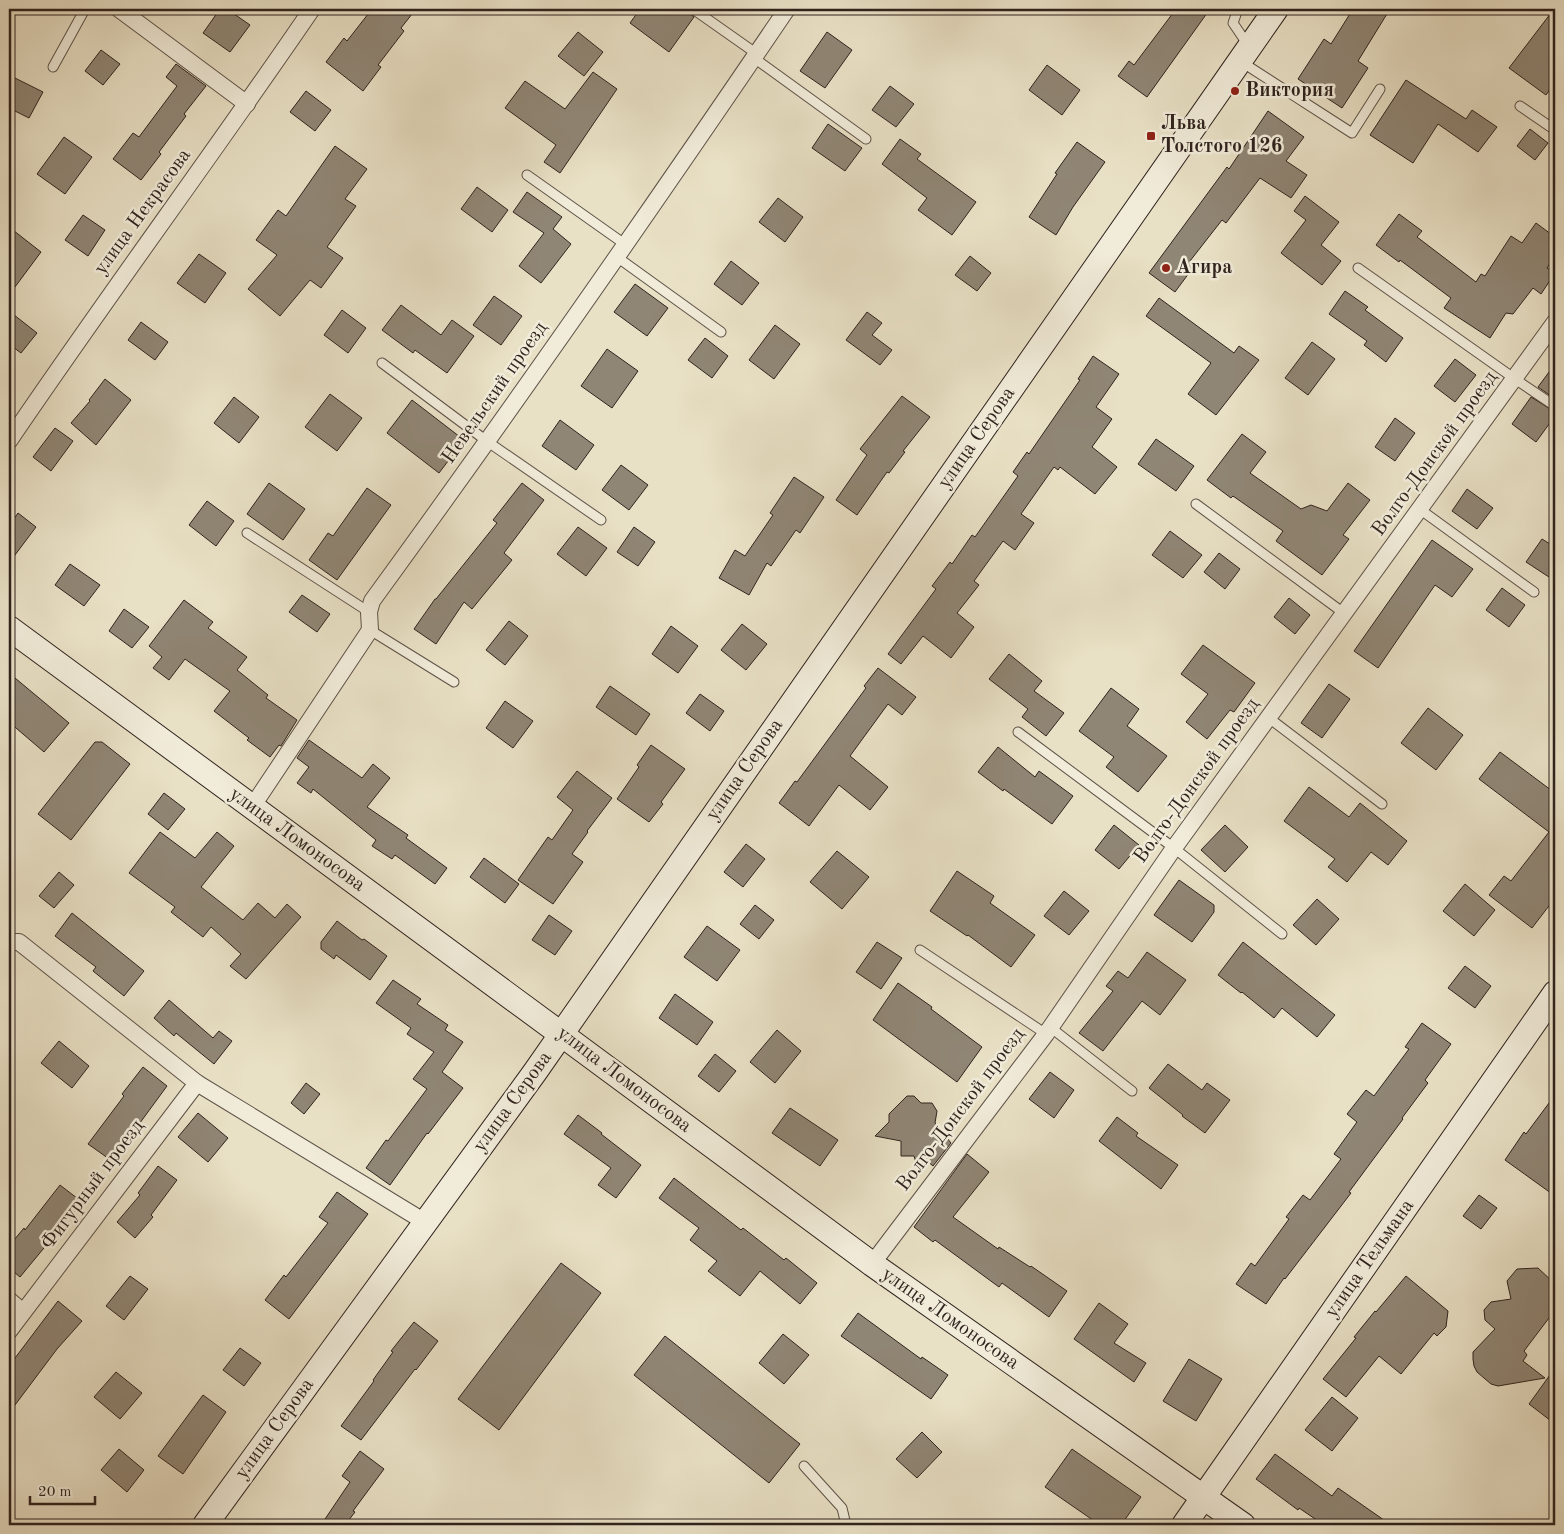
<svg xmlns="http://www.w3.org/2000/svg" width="1564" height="1534" viewBox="0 0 1564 1534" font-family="'Old Standard TT',serif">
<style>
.building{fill:#908675;stroke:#30231e}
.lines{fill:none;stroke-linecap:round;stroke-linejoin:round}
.lane-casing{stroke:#5e5248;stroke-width:11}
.street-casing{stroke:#5e5248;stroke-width:18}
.secondary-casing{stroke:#30231e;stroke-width:26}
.lane{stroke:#f1ecda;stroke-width:9}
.street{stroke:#f1ecda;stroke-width:16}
.secondary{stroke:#f1ecda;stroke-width:24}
.poi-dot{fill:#8f2418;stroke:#f1ecda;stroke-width:2}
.labels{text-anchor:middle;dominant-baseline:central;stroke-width:5;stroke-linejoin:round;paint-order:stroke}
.poi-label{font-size:20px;font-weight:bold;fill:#30231e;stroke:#f1ecda;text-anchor:start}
.street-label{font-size:20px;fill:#30231e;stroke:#f1ecda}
</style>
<rect width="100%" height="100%" fill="#e9e1c6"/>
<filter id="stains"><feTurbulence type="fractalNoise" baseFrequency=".004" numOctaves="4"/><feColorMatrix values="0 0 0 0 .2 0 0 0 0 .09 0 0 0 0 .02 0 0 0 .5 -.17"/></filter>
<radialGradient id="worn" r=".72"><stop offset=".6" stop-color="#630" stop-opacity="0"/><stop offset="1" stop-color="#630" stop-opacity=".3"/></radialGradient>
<g class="building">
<path d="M220,9H227L250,25L230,52L203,33Z"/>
<path d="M372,9H416L401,28L404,31L378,65L381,67L363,91L326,62L344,38L347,41Z"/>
<path d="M640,9H687L688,12L694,17L669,52L630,23Z"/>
<path d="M1176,9H1210L1147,97L1118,76L1129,61L1134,65Z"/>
<path d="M1353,9H1390L1358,61L1368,68L1342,108L1298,79L1324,39L1331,44Z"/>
<path d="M1554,9H1555V82L1546,95L1509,68Z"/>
<path d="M578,32L603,52L584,76L558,56Z"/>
<path d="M827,32L852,50L825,88L800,71Z"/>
<path d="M101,50L120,64L103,85L85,71Z"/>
<path d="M176,64L206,86L184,114L186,116L159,152L161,154L141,180L113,159L133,133L139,137L177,86L166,77Z"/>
<path d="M1047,65L1080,90L1062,115L1029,90Z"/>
<path d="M593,72L617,89L560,173L544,162L556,145L505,108L525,81L565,109Z"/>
<path d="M9,75L43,92L29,118L9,108Z"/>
<path d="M1406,80L1466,119L1472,110L1497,127L1478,152L1438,124L1413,163L1370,135Z"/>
<path d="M890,86L914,104L896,127L872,110Z"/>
<path d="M306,91L331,110L315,131L290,112Z"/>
<path d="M1268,111L1304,137L1286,161L1307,175L1291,198L1260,178L1226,223L1222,220L1190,261L1195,265L1175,292L1149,273L1227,167L1229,169Z"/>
<path d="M828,124L862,148L845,171L812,148Z"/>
<path d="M1530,129L1548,143L1535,160L1517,146Z"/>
<path d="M64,137L92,157L65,194L37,174Z"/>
<path d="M900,139L921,154L917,159L976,202L952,235L918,210L927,198L882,164Z"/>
<path d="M1077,142L1105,162L1073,207L1056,235L1029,217L1057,174L1055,173Z"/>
<path d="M335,146L367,169L345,199L356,206L327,247L343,258L321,288L310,280L280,316L248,289L277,255L256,240L278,210L286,216Z"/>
<path d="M477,187L508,210L492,232L461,209Z"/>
<path d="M527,192L562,217L553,229L571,244L541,283L519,266L544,233L513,212Z"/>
<path d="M1305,196L1339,222L1321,245L1341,261L1322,285L1281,253L1306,220L1294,211Z"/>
<path d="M778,198L803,217L785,242L759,222Z"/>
<path d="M1399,214L1422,231L1417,237L1476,282L1481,274L1485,276L1511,236L1522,243L1536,223L1555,237V256L1547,268L1555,273L1541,294L1533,288L1513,314L1506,313L1490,338L1444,308L1451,298L1400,260L1399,262L1376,245Z"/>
<path d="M83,215L105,230L88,256L65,240Z"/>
<path d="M9,227L41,252L9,295Z"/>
<path d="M199,254L226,273L205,303L177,283Z"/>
<path d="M970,256L991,273L977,291L955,275Z"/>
<path d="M731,261L759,283L742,305L714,284Z"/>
<path d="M635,284L668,308L647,336L614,312Z"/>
<path d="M1345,291L1368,307L1365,310L1403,338L1386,362L1364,345L1367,341L1329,314Z"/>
<path d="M494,296L522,316L501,345L473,325Z"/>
<path d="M1159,298L1234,353L1239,346L1259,360L1216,415L1188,394L1211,363L1146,316Z"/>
<path d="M401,305L441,335L452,320L474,336L447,373L415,350L413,353L382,330Z"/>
<path d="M342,310L366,328L348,353L324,335Z"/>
<path d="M9,311L37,333L21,353L9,344Z"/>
<path d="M867,312L882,323L872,335L892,350L880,365L846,340Z"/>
<path d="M141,322L168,342L155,360L128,340Z"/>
<path d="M775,325L800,344L774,379L749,360Z"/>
<path d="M705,338L728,356L712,378L688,360Z"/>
<path d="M1312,342L1335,359L1308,395L1285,378Z"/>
<path d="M607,349L638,371L612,408L581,386Z"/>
<path d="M1093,356L1119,374L1096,407L1112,419L1092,447L1117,467L1095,494L1060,467L1058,470L1054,467L1021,514L1034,523L1015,550L1003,541L974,581L979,585L957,613L974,627L951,658L923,636L901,664L888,654L936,589L932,586L950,562L952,564L972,535L975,537L1018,476L1013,472L1027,452L1029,454L1080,380L1078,379Z"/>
<path d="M1455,359L1476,375L1455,402L1434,386Z"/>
<path d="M1555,364V399L1538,387Z"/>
<path d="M105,379L131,400L96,445L71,423L90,401L89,400Z"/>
<path d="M330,394L362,418L337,451L305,427Z"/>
<path d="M902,396L930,417L903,451L905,452L889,473L887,472L857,515L836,500L867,455L860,449Z"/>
<path d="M234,397L259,417L239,443L214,423Z"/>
<path d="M1531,397L1555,412V416L1536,442L1512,424Z"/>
<path d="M412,400L464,440L439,473L387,433Z"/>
<path d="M1395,418L1415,433L1395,461L1375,447Z"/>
<path d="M560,420L594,445L576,470L542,446Z"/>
<path d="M55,428L73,441L51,471L33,457Z"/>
<path d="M1242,434L1266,452L1250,473L1301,509L1311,505L1327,511L1348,483L1370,500L1343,535L1349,539L1322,575L1276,541L1283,531L1233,496L1231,498L1207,480Z"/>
<path d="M1156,439L1194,466L1176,491L1138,464Z"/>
<path d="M621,465L648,485L629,510L602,490Z"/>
<path d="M794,477L824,497L800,533L796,530L771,566L767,563L749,595L719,578L735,550L745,556L773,515L770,513Z"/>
<path d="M269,483L305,509L283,540L247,514Z"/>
<path d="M522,483L544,500L504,553L512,560L472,609L464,602L436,644L414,629L435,599H436L497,523L493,520Z"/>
<path d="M367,488L391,505L337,580L309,560L328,533L333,536Z"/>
<path d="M1467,489L1493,508L1477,529L1452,511Z"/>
<path d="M207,501L234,521L216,546L189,525Z"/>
<path d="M18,513L36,527L9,563V526Z"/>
<path d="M578,527L607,548L586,576L557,554Z"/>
<path d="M634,527L655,542L638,566L617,552Z"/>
<path d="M1170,531L1202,555L1183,578L1152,555Z"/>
<path d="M1542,539L1555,547V581L1526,562Z"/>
<path d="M1432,540L1473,569L1452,597L1435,585L1378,668L1354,651Z"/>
<path d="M1219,553L1240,569L1225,589L1204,572Z"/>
<path d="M70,564L100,585L84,606L55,585Z"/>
<path d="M1502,588L1525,605L1509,627L1486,610Z"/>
<path d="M302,595L330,614L317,632L289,612Z"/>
<path d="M1289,598L1310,615L1295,634L1274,617Z"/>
<path d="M184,600L213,622L208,628L247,657L237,670L268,695L266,698L297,720L281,746L279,745L270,757L247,740L249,738L214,711L230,691L185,659L169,680L153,668L162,657L149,646Z"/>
<path d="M124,609L149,627L132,648L109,631Z"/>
<path d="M509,621L528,636L505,665L486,650Z"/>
<path d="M742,624L767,644L746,670L721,650Z"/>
<path d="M671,626L698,646L678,673L652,654Z"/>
<path d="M1203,645L1255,683L1234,712L1230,710L1207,739L1186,722L1208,694L1181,674Z"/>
<path d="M1009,654L1042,681L1034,691L1064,713L1046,736L1022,717L1028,709L989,679Z"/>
<path d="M878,668L916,697L902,715L888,704L850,756L888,787L870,810L839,785L809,826L779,803L795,781L797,782L866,688L864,686Z"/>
<path d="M9,673L69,723L44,752L9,722Z"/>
<path d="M1329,684L1350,699L1322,738L1301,723Z"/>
<path d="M610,686L650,714L636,735L596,707Z"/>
<path d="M1111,688L1139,709L1127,726L1167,756L1138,792L1106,767L1114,757L1079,731Z"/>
<path d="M700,694L724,711L710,731L686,713Z"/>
<path d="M505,701L533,721L513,748L486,728Z"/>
<path d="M1428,708L1463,735L1436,770L1401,743Z"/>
<path d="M309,740L362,778L373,764L390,778L367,807L408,835L406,838L447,868L435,884L395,855L392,859L372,846L376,840L313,789L311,793L297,783L309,767L297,758Z"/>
<path d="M95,742H102L130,764L71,840L38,814Z"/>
<path d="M651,745L685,769L661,802L663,804L649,822L617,799L639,767L637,765Z"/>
<path d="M998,747L1035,777L1039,771L1073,796L1052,824L1004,789L1003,791L978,772Z"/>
<path d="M1500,752L1555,793V898L1532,928L1489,895L1504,876L1511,881L1549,832L1479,779Z"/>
<path d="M577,771L612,798L587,831L588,832L572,854L583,862L553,904L518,880L548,837L552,840L573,810L557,797Z"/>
<path d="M1309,787L1349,817L1360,803L1407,841L1388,865L1371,852L1347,882L1328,867L1335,859L1284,821Z"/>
<path d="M164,793L185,809L168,830L148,814Z"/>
<path d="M1114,825L1139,845L1119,869L1095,850Z"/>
<path d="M1225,825L1248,847L1225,872L1201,850Z"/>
<path d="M160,832L195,858L217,832L234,846L201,887L243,920L258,903L275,918L287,904L301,917L246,979L230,966L241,954L211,927L203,937L171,912L175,907L129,873Z"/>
<path d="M746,844L765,859L743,887L724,872Z"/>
<path d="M837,851L869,877L842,909L810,882Z"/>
<path d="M484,858L519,884L505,903L470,877Z"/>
<path d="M957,871L994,896L990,903L1035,935L1011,967L968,935L967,936L930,911Z"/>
<path d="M59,872L74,885L54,908L39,896Z"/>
<path d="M1179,880L1214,905V912L1192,942L1154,915Z"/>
<path d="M1465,884L1495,910L1474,936L1443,911Z"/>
<path d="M1064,891L1089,911L1069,935L1044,916Z"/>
<path d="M1317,899L1339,919L1316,945L1293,925Z"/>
<path d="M755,905L774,920L759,939L740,924Z"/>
<path d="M72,913L144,971L124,996L93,971L96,967L55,936Z"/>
<path d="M549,915L572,931L555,955L532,940Z"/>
<path d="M337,921L362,940L364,939L387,956L370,980L336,955L334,959L321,949V942Z"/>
<path d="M707,926L740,950L717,981L684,957Z"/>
<path d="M877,942L902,958L881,989L856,972Z"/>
<path d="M1243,942L1335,1015L1317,1037L1282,1008L1274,1018L1242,992L1241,993L1218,975Z"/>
<path d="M1147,952L1186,980L1160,1015L1142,1001L1103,1051L1079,1033L1113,991L1106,986L1118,971L1128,978Z"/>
<path d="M1465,966L1491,986L1475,1008L1448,988Z"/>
<path d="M393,980L421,999L417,1004L448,1025L445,1030L463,1042L442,1072L463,1088L428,1134L427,1133L390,1185L366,1168L386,1140L388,1141L427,1089L413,1079L434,1052L407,1034L411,1028L376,1003Z"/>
<path d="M898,983L932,1007L931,1009L982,1047L957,1082L873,1020Z"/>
<path d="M675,994L713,1022L697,1045L659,1018Z"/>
<path d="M169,1000L213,1038L219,1031L232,1041L214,1064L176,1033L174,1036L154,1018Z"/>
<path d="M1422,1023L1451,1044L1425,1080L1428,1083L1402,1118L1403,1119L1349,1192L1351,1193L1285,1279L1284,1278L1266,1304L1236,1284L1251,1263L1255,1266L1289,1219L1286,1217L1303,1195L1310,1200L1341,1159L1334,1154L1357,1122L1347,1114L1366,1090L1374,1096L1409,1049L1405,1047Z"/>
<path d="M777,1030L801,1051L775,1083L750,1062Z"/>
<path d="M59,1041L89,1066L72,1088L41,1063Z"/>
<path d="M715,1054L736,1071L719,1092L698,1076Z"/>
<path d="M1168,1064L1202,1090L1207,1083L1230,1100L1205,1133L1182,1116L1183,1115L1149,1088Z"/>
<path d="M143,1067L167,1086L112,1161L88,1144L124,1096L122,1094Z"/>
<path d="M1050,1072L1074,1090L1054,1118L1029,1099Z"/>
<path d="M306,1083L320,1094L304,1114L291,1103Z"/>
<path d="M1555,1095V1196L1505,1160L1524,1132L1526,1134Z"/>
<path d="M907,1096H914L921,1103H932L937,1111L935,1123L951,1143L933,1166L926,1160L917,1166L914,1156H901V1141L875,1136L889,1122V1114Z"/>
<path d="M790,1108L838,1140L820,1166L772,1133Z"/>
<path d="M198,1113L228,1138L208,1162L178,1137Z"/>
<path d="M578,1115L602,1133L601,1134L641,1165L616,1198L598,1185L611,1168L564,1134Z"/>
<path d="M1117,1117L1138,1133L1136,1136L1178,1165L1161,1189L1099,1141Z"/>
<path d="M967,1154L989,1172L953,1217L998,1249L999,1247L1030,1267L1031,1266L1067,1291L1049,1317L1002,1283L999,1287L935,1240L933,1242L914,1227Z"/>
<path d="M158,1166L177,1180L151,1215L153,1217L135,1238L117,1222L140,1195L138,1193Z"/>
<path d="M674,1178L741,1230L743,1228L784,1260L786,1258L817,1283L800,1304L760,1271L740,1296L708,1271L717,1261L690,1240L699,1228L659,1198Z"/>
<path d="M60,1185L82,1202L20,1277L9,1268V1246L24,1228L25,1230Z"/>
<path d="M337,1192L368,1214L289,1319L265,1300L284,1275L286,1277L328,1223L319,1217Z"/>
<path d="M1479,1195L1497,1208L1481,1229L1463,1216Z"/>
<path d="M561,1263L601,1293L499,1430L458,1399Z"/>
<path d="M1538,1268L1554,1283L1555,1310L1524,1351L1527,1355L1523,1361L1545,1378L1498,1386L1491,1384L1477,1372L1474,1366L1473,1359V1352L1495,1329L1485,1320L1484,1310L1491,1302L1511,1299L1507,1281L1517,1269Z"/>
<path d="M130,1276L148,1289L124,1320L106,1306Z"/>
<path d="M1406,1276L1448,1311L1446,1327L1437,1336L1434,1333L1401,1374L1379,1356L1346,1397L1323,1379L1356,1338L1354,1337L1375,1311L1376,1312Z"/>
<path d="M58,1301L82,1321L57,1349L9,1413V1366Z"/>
<path d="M1099,1303L1128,1324L1114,1343L1146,1363L1134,1382L1074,1339Z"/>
<path d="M858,1313L921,1359L922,1357L948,1375L931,1399L841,1336Z"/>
<path d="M414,1322L438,1341L416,1370L415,1369L361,1440L341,1426L374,1381L373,1380L393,1352L391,1351Z"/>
<path d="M783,1334L809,1355L784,1384L759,1363Z"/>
<path d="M665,1336L800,1444L769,1483L634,1375Z"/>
<path d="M240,1348L261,1363L244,1386L223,1370Z"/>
<path d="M1189,1359L1222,1379L1196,1421L1163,1401Z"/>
<path d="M1555,1368V1424L1529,1404Z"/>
<path d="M116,1372L142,1393L120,1419L94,1397Z"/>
<path d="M203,1395L226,1412L183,1474L158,1456Z"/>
<path d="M1332,1397L1358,1418L1332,1451L1305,1430Z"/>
<path d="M922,1432L942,1452L917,1478L896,1459Z"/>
<path d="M119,1449L144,1470L127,1492L101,1470Z"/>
<path d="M1072,1449L1141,1497L1121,1525H1100L1045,1487Z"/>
<path d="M360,1451L384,1469L353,1511L355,1512L345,1525H321L350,1482L342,1476Z"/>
<path d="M1275,1454L1332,1496L1338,1488L1391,1525H1324L1299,1508L1298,1510L1256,1479Z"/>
</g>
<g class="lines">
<g class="lane-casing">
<g id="lane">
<path d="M693,9L757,54"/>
<path d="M1238,9L1233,23L1248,45"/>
<path d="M754,58L866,139"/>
<path d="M1240,61L1352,133L1380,89"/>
<path d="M53,67L85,9"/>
<path d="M1520,106L1555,130"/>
<path d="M527,175L626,245"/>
<path d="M617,257L721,332"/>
<path d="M1358,268L1515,379L1555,406"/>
<path d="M382,363L488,442L601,520"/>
<path d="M1196,504L1345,614"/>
<path d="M1421,510L1534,592"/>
<path d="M247,533L369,612"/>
<path d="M370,630L454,682"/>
<path d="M1269,718L1382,804"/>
<path d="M1018,732L1174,848L1282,934"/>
<path d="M920,950L1046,1034"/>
<path d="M1050,1027L1132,1091"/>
<path d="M804,1466L842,1508L846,1525"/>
</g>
</g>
<g class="street-casing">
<g id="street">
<path d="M119,9L247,104"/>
<path d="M9,441C108,295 213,154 312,9"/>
<path d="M252,807L370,630L369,612L372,601C514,406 652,208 787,9"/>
<path d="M9,942H19L197,1083L425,1222"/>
<path d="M872,1264L1046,1034L1174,848L1555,322"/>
<path d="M9,1300L23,1312"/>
<path d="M9,1331L197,1083"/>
</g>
</g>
<g class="secondary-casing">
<g id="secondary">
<path d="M9,628L561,1034L872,1264L1243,1525"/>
<path d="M205,1525L535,1072L1276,9"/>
<path d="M1184,1525L1555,993"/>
</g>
</g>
<use href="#lane" class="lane"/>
<use href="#street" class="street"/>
<use href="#secondary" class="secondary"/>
</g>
<g class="poi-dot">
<circle cx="1235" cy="91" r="5"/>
<rect x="1146" y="131" width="10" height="10" rx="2.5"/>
<circle cx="1166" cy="268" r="5"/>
</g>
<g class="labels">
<g class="poi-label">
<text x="1245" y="91">Виктория</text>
<text x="1161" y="124">Льва<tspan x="1161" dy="23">Толстого 126</tspan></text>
<text x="1176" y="268">Агира</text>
</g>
<g class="street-label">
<text transform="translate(143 212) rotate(-54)">улица Некрасова</text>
<text transform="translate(495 393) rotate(-55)">Невельский проезд</text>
<text transform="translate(977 438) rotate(-55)">улица Серова</text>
<text transform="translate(1435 454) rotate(-54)">Волго-Донской проезд</text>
<text transform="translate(745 770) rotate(-55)">улица Серова</text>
<text transform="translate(1197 781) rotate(-54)">Волго-Донской проезд</text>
<text transform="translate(297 840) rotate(36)">улица Ломоносова</text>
<text transform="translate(624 1080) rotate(37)">улица Ломоносова</text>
<text transform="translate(513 1102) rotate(-54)">улица Серова</text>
<text transform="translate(961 1110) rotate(-53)">Волго-Донской проезд</text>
<text transform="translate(93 1185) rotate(-53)">Фигурный проезд</text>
<text transform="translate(1370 1259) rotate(-55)">улица Тельмана</text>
<text transform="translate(950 1319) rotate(35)">улица Ломоносова</text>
<text transform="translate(275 1429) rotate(-54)">улица Серова</text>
</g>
</g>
<rect width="1564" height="1534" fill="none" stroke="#e9e1c6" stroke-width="30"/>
<rect x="10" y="10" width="1544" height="1514" fill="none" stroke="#30231e" stroke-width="2.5"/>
<rect x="15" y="15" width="1534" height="1504" fill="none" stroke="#30231e"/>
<path d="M30 1496v8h65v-8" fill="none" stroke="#30231e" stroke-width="2.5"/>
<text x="38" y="1496" font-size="15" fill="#30231e" stroke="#f1ecda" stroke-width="4" paint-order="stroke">20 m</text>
<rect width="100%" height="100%" filter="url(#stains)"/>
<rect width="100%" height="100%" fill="url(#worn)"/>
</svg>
